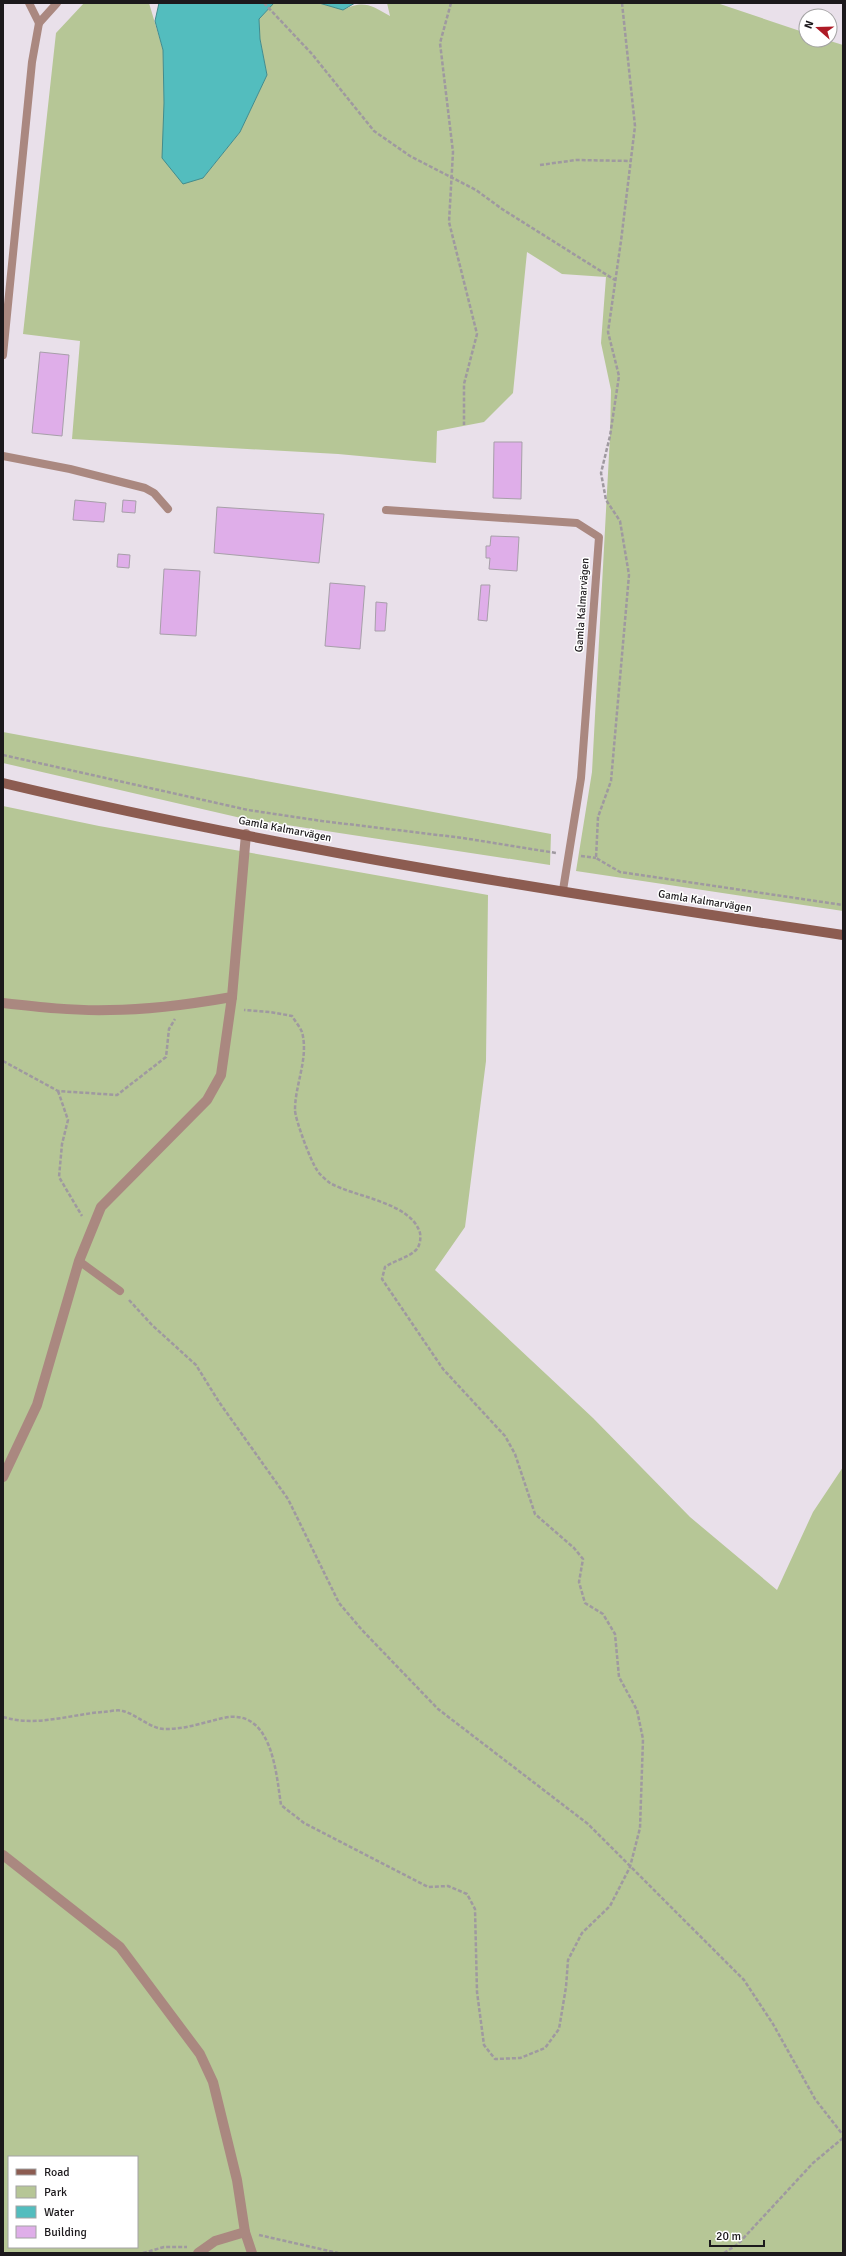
<svg xmlns="http://www.w3.org/2000/svg" width="846" height="2256" viewBox="0 0 846 2256" font-family="Signika,sans-serif">
<style>
.green{fill:#b6c696;fill-rule:evenodd}
.water{fill:#53bdbe;stroke:#428c8d}
.building{fill:#dfaee9;stroke:#a79fa9}
.lines{fill:none;stroke-linecap:round;stroke-linejoin:round}
.path{stroke:#9f99a0;stroke-width:2.5;stroke-dasharray:4 2;stroke-linecap:butt}
.lane{stroke:#aa8880;stroke-width:8}
.street{stroke:#aa8880;stroke-width:10}
.secondary{stroke:#8c5c51;stroke-width:10}
.labels{text-anchor:middle;dominant-baseline:central;stroke-width:3;stroke-linejoin:round;paint-order:stroke}
.street-label{font-size:11px;fill:#1c191c;stroke:#fff}
</style>
<rect width="100%" height="100%" fill="#e9e0ea"/>
<g class="green">
<path d="M84,3H149L163,50L164,103L203,178L240,132L267,75L260,39L259,19L274,3H319L343,10C364,0 370,5 390,16L387,3H717L806,33V40H827L843,45V911L576,871L592,772L610,436L611,390L601,343L606,277L562,274L527,252L513,393L484,422L437,431L436,463L338,454L72,439L80,341L23,334L56,33Z"/>
<path d="M3,732L551,834L550,865L241,818L3,763Z"/>
<path d="M3,806L99,826L488,895L486,1061L465,1227L435,1270L593,1418L690,1517L777,1590L813,1512L843,1467V2253H3ZM9,2157H137V2247H9Z"/>
</g>
<g class="water">
<path d="M159,3H274L259,19L260,39L267,75L240,132L203,178L183,184L162,158L164,103L163,50L155,21Z"/>
<path d="M319,3H355L343,10Z"/>
</g>
<g class="building">
<path d="M40,352L69,355L62,436L32,433Z"/>
<path d="M494,442H522L521,499L493,498Z"/>
<path d="M75,500L106,503L104,522L73,520Z"/>
<path d="M123,500L136,501L135,513L122,512Z"/>
<path d="M217,507L324,514L319,563L214,553Z"/>
<path d="M491,536L519,537L517,571L489,569L490,558H486V546H490Z"/>
<path d="M118,554L130,555L129,568L117,567Z"/>
<path d="M164,569L200,571L196,636L160,634Z"/>
<path d="M330,583L365,586L360,649L325,646Z"/>
<path d="M481,585H490L487,621L478,620Z"/>
<path d="M376,602L387,603L385,631H375Z"/>
</g>
<g class="lines">
<g class="path">
<path d="M264,3L312,54L374,131L410,156L476,190L502,209L615,280"/>
<path d="M451,3L440,43L453,152L449,222L477,334L464,384V425"/>
<path d="M622,3L635,126L621,241L608,332L619,376L610,436L601,473L606,500L620,521L629,575L611,781L598,817L596,858L620,872L843,905"/>
<path d="M540,165L576,160L631,161"/>
<path d="M3,755L248,810L322,821L463,838L556,853"/>
<path d="M581,856L596,858"/>
<path d="M3,1061L58,1091L117,1095L166,1057L169,1029L175,1019"/>
<path d="M58,1091L68,1120L62,1144L59,1177L82,1216"/>
<path d="M129,1300L152,1325L196,1365L219,1402L288,1499L339,1603L362,1630L438,1709L588,1824L744,1980L773,2024L815,2099L843,2135"/>
<path d="M3,1717C36,1727 68,1715 102,1712C108,1712 117,1709 123,1711C138,1715 151,1730 167,1729C186,1729 205,1722 223,1718C272,1707 276,1772 281,1805L304,1823L428,1887L448,1886L467,1894L475,1909L477,1992L484,2045L495,2059L520,2058L545,2048L559,2029L566,1987L568,1960L582,1933L610,1906L630,1867L640,1828L643,1739L637,1710L619,1677L615,1634L603,1614L585,1603L579,1582L583,1559L574,1548L535,1514L515,1454L505,1436L443,1369L382,1279L385,1267C395,1260 408,1258 416,1250C420,1246 421,1238 420,1233C411,1202 354,1197 330,1183C326,1180 319,1174 317,1170C311,1162 295,1119 295,1110C295,1084 309,1058 302,1032C300,1027 295,1021 292,1016L270,1012L244,1010"/>
<path d="M259,2235L338,2253"/>
<path d="M143,2253L164,2247H187"/>
<path d="M724,2253L738,2244L813,2163L843,2138"/>
</g>
<g class="lane">
<path d="M29,3L39,23"/>
<path d="M3,355L32,62L39,23L57,3"/>
<path d="M3,456L70,469L145,488L154,493L168,509"/>
<path d="M386,510L577,523L599,537L581,778L563,890"/>
<path d="M79,1261L120,1291"/>
</g>
<g class="street">
<path d="M3,1003C38,1007 74,1011 110,1010C151,1010 192,1004 232,997L246,834"/>
<path d="M3,1477L37,1405L79,1261L101,1207L207,1100L221,1075L232,997"/>
<path d="M3,1855L120,1947L200,2054L213,2082L237,2180L245,2232L252,2253"/>
<path d="M198,2253L215,2241L245,2232"/>
</g>
<path class="secondary" d="M3,783C280,849 562,893 843,935"/>
</g>
<g class="labels">
<g class="street-label">
<text transform="translate(582 605) rotate(-86)">Gamla Kalmarvägen</text>
<text transform="translate(285 829) rotate(11)">Gamla Kalmarvägen</text>
<text transform="translate(705 901) rotate(9)">Gamla Kalmarvägen</text>
</g>
</g>
<rect width="846" height="2256" fill="none" stroke="#1c191c" stroke-width="8"/>
<rect x="8" y="2156" width="130" height="92" fill="#ffffff" stroke="#a4a3a4"/>
<rect x="16" y="2169" width="20" height="6" fill="#8c5c51" stroke="#a4a3a4"/>
<text x="44" y="2176" font-size="12" fill="#1c191c">Road</text>
<rect x="16" y="2186" width="20" height="12" fill="#b6c696" stroke="#a4a3a4"/>
<text x="44" y="2196" font-size="12" fill="#1c191c">Park</text>
<rect x="16" y="2206" width="20" height="12" fill="#53bdbe" stroke="#a4a3a4"/>
<text x="44" y="2216" font-size="12" fill="#1c191c">Water</text>
<rect x="16" y="2226" width="20" height="12" fill="#dfaee9" stroke="#a4a3a4"/>
<text x="44" y="2236" font-size="12" fill="#1c191c">Building</text>
<g transform="translate(818 28) rotate(290)"><circle r="19" fill="#ffffff" stroke="#a4a3a4"/>
<path d="M0-3L7 15L0 10L-7 15Z" fill="#ae1b26"/>
<text y="-6" font-size="11" font-weight="bold" text-anchor="middle" fill="#1c191c">N</text>
</g>
<path d="M710 2240v6h54v-6" fill="none" stroke="#1c191c" stroke-width="2"/>
<text x="716" y="2240" font-size="12" fill="#1c191c" stroke="#ffffff" stroke-width="3" paint-order="stroke">20 m</text>
</svg>
